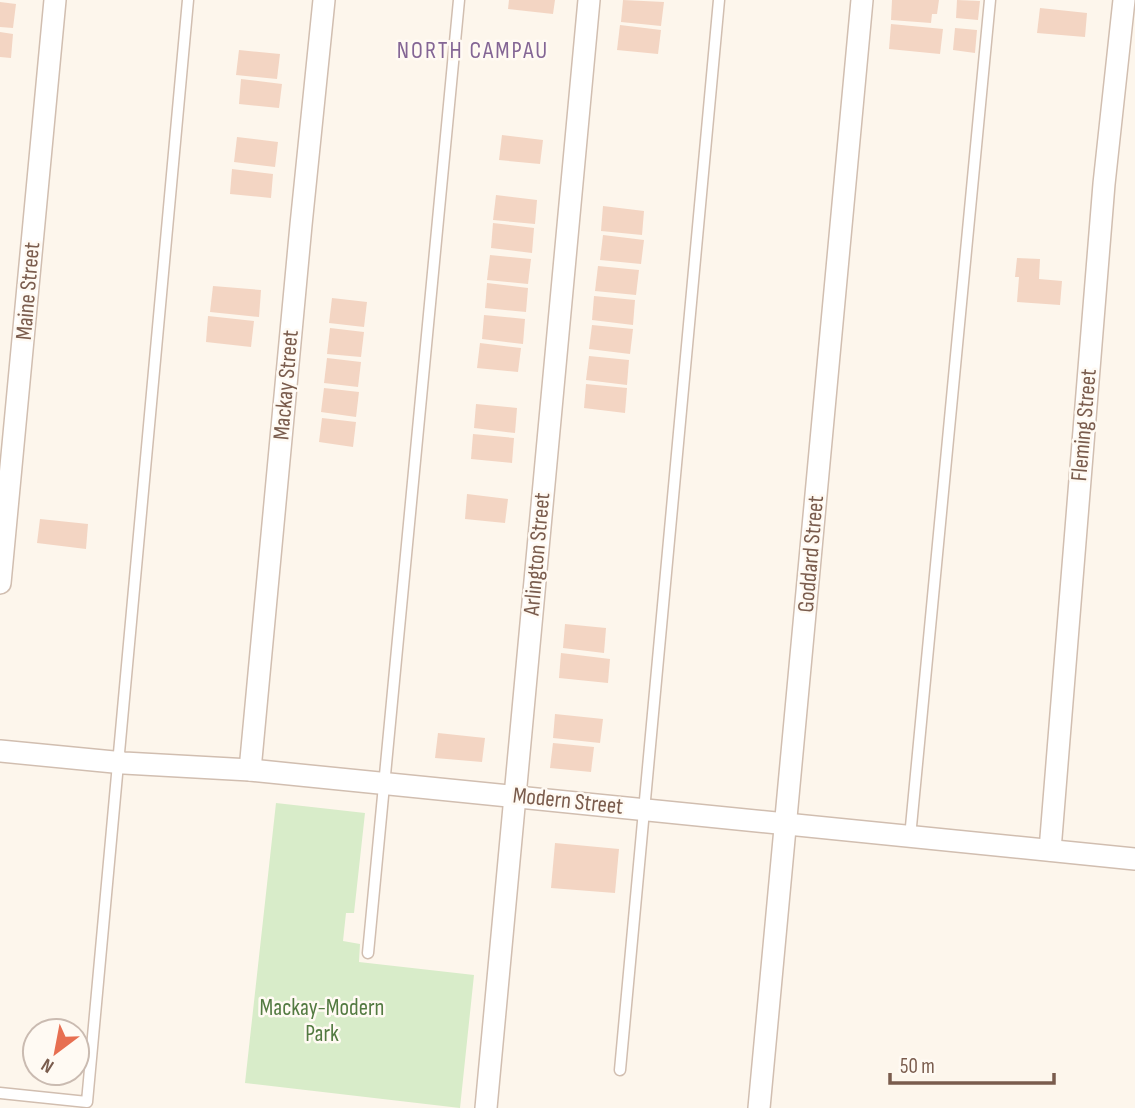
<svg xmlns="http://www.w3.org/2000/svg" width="1135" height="1108" viewBox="0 0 1135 1108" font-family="'Sofia Sans Condensed',sans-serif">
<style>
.green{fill:#d8ecc9}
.building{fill:#f3d5c3}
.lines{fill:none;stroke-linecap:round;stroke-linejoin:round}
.lane-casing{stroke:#d1beb0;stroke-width:13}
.street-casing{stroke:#d1beb0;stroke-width:24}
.lane{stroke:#fff;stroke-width:10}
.street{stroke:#fff;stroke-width:21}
.labels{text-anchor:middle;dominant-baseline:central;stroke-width:5;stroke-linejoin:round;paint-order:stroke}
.street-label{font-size:23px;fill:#7a5c4d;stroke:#fffaf3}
.park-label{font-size:23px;fill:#537a41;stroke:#fffaf3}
.neighbourhood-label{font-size:24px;letter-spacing:2px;fill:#846695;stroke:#fffaf3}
</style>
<rect width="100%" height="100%" fill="#fdf6ec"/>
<path class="green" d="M276,803L365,813L354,913H346L343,941L360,944L359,962L474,975L460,1108L245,1083Z"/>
<g class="building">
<path d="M509,0H555L553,14L508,9Z"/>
<path d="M623,0L664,2L661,26L621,22Z"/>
<path d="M892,0H939L937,14H932L931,23L891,20Z"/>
<path d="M957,0L980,1L978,20L956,18Z"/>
<path d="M0,2L16,4L13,28L0,27Z"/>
<path d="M1040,8L1087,13L1085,37L1037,33Z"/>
<path d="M891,24L943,29L940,54L889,49Z"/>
<path d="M620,25L661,30L658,54L617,50Z"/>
<path d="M955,28L977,30L975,53L953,50Z"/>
<path d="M0,32L13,34L11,58L0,57Z"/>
<path d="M239,50L280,54L277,79L236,75Z"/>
<path d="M241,79L282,84L279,108L239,104Z"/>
<path d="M502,135L543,140L540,164L499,160Z"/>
<path d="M237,137L278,142L275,167L234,162Z"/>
<path d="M232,169L273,174L271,198L230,194Z"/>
<path d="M496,195L537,200L535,224L493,220Z"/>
<path d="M603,206L644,211L642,235L601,231Z"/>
<path d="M493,223L534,228L532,253L491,248Z"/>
<path d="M603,235L644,240L641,264L600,260Z"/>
<path d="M490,255L531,259L528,284L487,280Z"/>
<path d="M1017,258L1040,259L1039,279L1062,281L1060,305L1017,302L1019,277H1015Z"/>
<path d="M598,266L639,270L636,295L595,291Z"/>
<path d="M487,283L528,288L526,312L485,308Z"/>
<path d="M213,286L261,290L259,317L210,312Z"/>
<path d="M594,296L635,300L633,325L592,320Z"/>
<path d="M332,298L367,302L364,327L329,323Z"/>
<path d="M484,315L525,319L523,344L482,339Z"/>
<path d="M208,316L254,321L251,347L206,342Z"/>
<path d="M592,325L633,329L630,354L589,349Z"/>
<path d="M330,328L364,332L361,357L327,354Z"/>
<path d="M480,343L521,348L518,372L477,368Z"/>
<path d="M589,356L629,360L627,385L586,380Z"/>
<path d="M327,358L361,362L358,387L324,383Z"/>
<path d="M586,384L627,388L625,413L584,408Z"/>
<path d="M324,388L359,392L356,417L321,412Z"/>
<path d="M476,404L517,408L515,433L474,428Z"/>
<path d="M322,418L356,422L353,447L319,442Z"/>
<path d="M473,434L514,438L512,463L471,459Z"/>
<path d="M467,494L508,499L505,523L465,519Z"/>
<path d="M40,519L88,524L86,549L37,543Z"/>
<path d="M565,624L606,628L604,653L563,648Z"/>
<path d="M561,653L610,659L608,683L559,678Z"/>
<path d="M555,714L603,719L600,743L553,738Z"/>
<path d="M438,733L485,738L482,762L435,758Z"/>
<path d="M553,743L594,747L591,772L550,768Z"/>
<path d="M555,843L619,849L615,893L551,888Z"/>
</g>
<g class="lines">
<g class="lane-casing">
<g id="lane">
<path d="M910,837L990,0"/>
<path d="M368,953L459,0"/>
<path d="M620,1070L719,0"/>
<path d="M0,1093L87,1102L188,0"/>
</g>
</g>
<g class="street-casing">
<g id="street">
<path d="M0,583L55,0"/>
<path d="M0,751L124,763L250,770L1135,859"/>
<path d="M250,770L301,225L324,0"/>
<path d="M1050,850L1104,184L1124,0"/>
<path d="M486,1108L589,0"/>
<path d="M759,1108L862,0"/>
</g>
</g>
<use href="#lane" class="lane"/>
<use href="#street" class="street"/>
</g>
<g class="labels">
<g class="street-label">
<text transform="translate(28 291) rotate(-85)">Maine Street</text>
<text transform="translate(286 385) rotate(-85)">Mackay Street</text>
<text transform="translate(1084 425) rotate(-85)">Fleming Street</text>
<text transform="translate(537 554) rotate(-85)">Arlington Street</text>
<text transform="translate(811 554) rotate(-85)">Goddard Street</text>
<text transform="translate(568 801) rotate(6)">Modern Street</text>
</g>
<g class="park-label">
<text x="322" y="1008">Mackay-Modern<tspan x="322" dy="26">Park</tspan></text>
</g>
<g class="neighbourhood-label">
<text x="473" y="50">NORTH CAMPAU</text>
</g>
</g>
<g transform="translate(56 1052) rotate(212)"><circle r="33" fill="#fffaf3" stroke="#cabbb1" stroke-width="2"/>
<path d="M0-5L12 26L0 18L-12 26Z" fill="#e76f51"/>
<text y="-10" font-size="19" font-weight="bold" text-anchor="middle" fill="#7a5c4d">N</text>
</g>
<path d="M890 1073v10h164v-10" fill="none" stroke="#7a5c4d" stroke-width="3.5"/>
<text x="900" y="1073" font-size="21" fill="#7a5c4d" stroke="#fffaf3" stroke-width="5" paint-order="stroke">50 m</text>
</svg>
